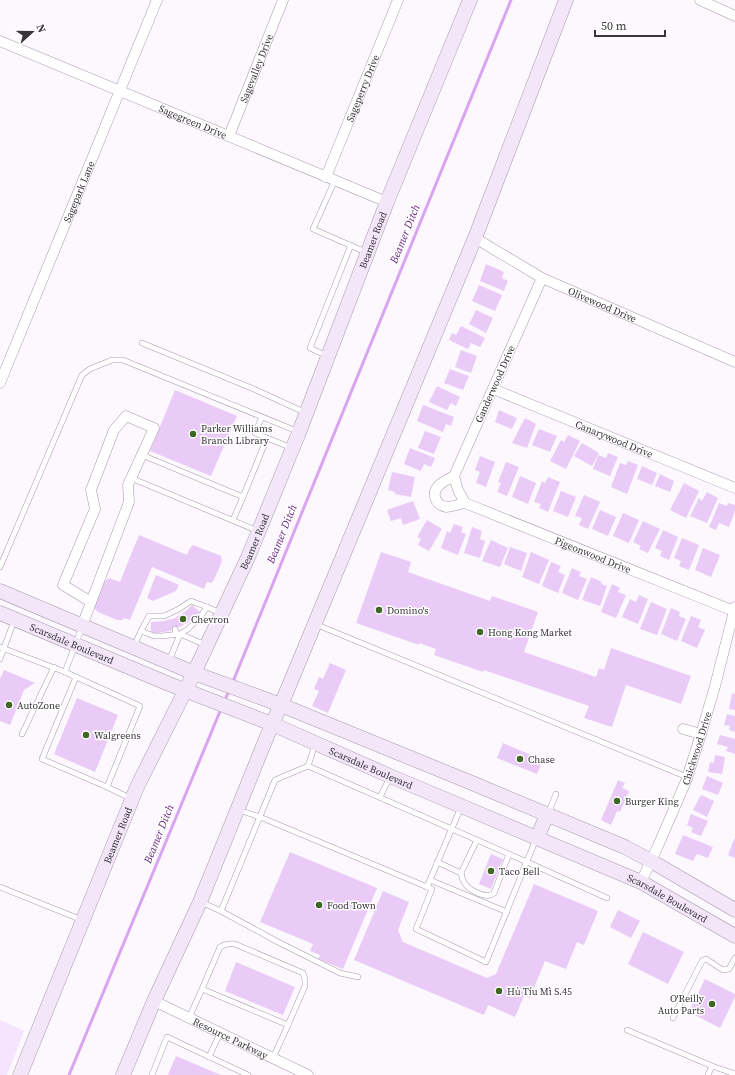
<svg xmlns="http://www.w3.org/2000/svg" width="735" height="1075" viewBox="0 0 735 1075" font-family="'Source Serif 4',serif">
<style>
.green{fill:#f5e4fd}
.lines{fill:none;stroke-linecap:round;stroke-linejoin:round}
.stream{stroke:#d9a5f0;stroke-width:3}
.building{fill:#eacbf8}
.service-casing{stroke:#a59ba9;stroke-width:6}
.minor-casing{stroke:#a59ba9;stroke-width:11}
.secondary-casing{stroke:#a59ba9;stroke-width:15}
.service{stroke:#fff;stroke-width:5}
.minor{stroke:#fff;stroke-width:10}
.secondary{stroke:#f2e6f8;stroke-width:14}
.poi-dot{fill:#3e6723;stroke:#fff;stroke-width:1.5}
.labels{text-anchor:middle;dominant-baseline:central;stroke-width:3;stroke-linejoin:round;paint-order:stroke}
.street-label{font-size:10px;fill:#383439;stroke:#fff}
.poi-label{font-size:10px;fill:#383439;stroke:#fff;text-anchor:start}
.water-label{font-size:11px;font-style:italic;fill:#692b81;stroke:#fff}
</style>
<rect width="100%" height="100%" fill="#fcf8fe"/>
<path class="green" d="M0,1020L24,1031L7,1075H0Z"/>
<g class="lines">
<g class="stream">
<path d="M232,684L511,0"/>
<path d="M224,702L229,691"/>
<path d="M69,1075L221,709"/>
</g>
</g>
<g class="building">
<path d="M486,264L504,272L502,278L508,281L504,291L480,281Z"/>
<path d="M479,285L502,295L495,311L472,301Z"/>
<path d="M476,310L493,318L486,333L469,324Z"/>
<path d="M461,326L485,338L480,347L471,343L468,349L449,340L452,333L456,335Z"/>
<path d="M461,350L477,356L471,373L455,367Z"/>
<path d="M450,369L469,376L463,390L444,383Z"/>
<path d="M437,386L460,397L456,406L451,403L447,410L429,402Z"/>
<path d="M175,390L237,416L211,476L150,451Z"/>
<path d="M423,405L454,417L451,426L446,424L443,432L417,421Z"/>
<path d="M499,410L517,418L512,429L495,422Z"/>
<path d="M525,418L536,424L527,448L512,443Z"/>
<path d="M539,429L557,436L550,452L532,445Z"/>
<path d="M425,431L441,437L434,454L418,448Z"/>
<path d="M568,435L580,441L566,469L550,461L561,440L564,442Z"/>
<path d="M582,443L599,453L592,466L574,456Z"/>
<path d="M410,448L435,458L431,467L424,464L421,471L404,464Z"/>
<path d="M608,453L618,457L610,476L593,469L598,455L606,458Z"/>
<path d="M480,456L495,462L486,487L476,483L480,472L475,470Z"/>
<path d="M628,461L638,465L627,494L611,487L620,463L626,465Z"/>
<path d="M506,462L519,467L507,496L497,492L501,483L498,482Z"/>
<path d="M642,466L657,473L652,485L637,479Z"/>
<path d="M392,472L415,477L411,497L395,494V492L388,490Z"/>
<path d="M660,474L674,481L670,492L655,486Z"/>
<path d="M520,476L536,483L528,504L512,497Z"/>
<path d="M548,477L560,482L548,512L539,508L541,504L534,502L542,481L545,483Z"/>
<path d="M684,483L699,491L686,518L670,510Z"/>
<path d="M561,491L576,497L568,517L553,511Z"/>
<path d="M707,492L718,498L707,523L690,516L699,498L702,501Z"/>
<path d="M584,495L600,502L588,529L579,525L582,518L575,516Z"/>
<path d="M413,501L420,519L403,525L401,518L391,521L387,510Z"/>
<path d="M719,503L727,506L728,503L735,505V511L729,527L719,523L716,530L709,527Z"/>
<path d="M600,510L616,517L608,536L592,529Z"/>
<path d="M623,513L639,520L629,543L613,536Z"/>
<path d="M427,520L442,529L429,551L418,545L421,539L417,537Z"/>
<path d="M643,521L660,529L648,553L639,549L641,546L633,542Z"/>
<path d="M454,524L463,527L461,532L466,534L458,555L441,548L447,531L450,533Z"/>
<path d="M472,527L482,531L480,539L485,541L480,558L464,553Z"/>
<path d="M663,530L678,537L669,560L660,556L662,551L655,548Z"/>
<path d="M139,535L187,555L190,548L193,545L219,555L221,556L222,561L214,580L211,583L207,582L204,589L152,567L130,620L124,618L122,620H117L98,612L95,609V606L105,581L109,578L120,582Z"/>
<path d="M682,538L699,545L689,570L679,566L681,561L674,558Z"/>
<path d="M491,540L508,548L500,567L482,561Z"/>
<path d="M510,547L527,553L521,571L504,564Z"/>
<path d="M703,548L720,555L711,577L695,570Z"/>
<path d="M381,552L411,562L408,572L490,601L492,596L538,612L524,652L596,677L599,668L604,670L611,648L691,676L681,704L626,685L612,727L584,718L589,706L484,670L483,672L434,655L436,649L419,643V645L356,623Z"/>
<path d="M531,552L549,560L539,584L522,577Z"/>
<path d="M551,562L561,566L558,572L565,575L558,593L542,586Z"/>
<path d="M572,568L581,572L579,576L587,579L578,600L562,593Z"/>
<path d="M156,575L179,585L176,591L153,601L147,598Z"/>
<path d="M591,577L602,582L601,584L607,586L600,606L582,600Z"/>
<path d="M612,584L620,588L618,592L626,595L616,618L601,612Z"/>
<path d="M639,595L648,599L638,624L622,617L630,599L636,602Z"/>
<path d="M651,602L667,609L657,635L640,629Z"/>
<path d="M192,605L200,612L187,623L173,630L159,633H151V622L164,621L175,618L187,610Z"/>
<path d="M671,608L680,612L679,616L686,619L677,641L661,634Z"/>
<path d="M691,616L701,620L698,627L705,630L697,648L681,641Z"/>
<path d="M330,663L346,670L328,713L312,706L319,691L314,689L319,677L323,679Z"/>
<path d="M4,670L35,683L24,690L10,725L0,721V679Z"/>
<path d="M732,693L735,694V710L729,709Z"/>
<path d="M77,698L118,715L95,772L54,754Z"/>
<path d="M727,714L735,716V732L729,730L730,726L724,725Z"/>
<path d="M720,735L735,739V754L726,751L728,747L717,744Z"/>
<path d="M503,743L543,760L537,774L497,758Z"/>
<path d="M715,755L725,757L722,774L708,772L710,762L714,763Z"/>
<path d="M707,776L723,783L718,795L702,789Z"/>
<path d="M618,780L625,783L622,788L629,791L620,812L617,811L611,825L601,820Z"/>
<path d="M701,795L714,801L707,817L693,810Z"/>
<path d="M691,814L708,821L701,836L691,832L693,828L687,825Z"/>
<path d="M683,835L713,847L708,858L697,854L693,861L675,854Z"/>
<path d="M735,837V858L728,855Z"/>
<path d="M290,852L377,888L343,969L318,959L320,955L310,951L313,944L260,922Z"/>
<path d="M491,854L503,859L491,889L479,884Z"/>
<path d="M534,884L598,911L584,945L577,942L566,969L545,961L530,998L524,996L515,1017L488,1005L484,1015L354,960L383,891L409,902L398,930L403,942L487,978L496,974Z"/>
<path d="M618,910L640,921L631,938L610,927Z"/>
<path d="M643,932L684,952L668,984L628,964Z"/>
<path d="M236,962L295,987L283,1015L225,991Z"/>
<path d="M705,979L735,994V997L720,1028L689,1012Z"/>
<path d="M176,1056L221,1075H168Z"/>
</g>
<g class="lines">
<g class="service-casing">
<g id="service">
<path d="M335,180L313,229L368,253"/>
<path d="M142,343L256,390L306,413"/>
<path d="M327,356L310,348L351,245"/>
<path d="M262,417L255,433L267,438"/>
<path d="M142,455L243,497L267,438L292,448"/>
<path d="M131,478L258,531"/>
<path d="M233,520L243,497"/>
<path d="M0,567L82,375L90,369L112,360H123L299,432"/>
<path d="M315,624L687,777"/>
<path d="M82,627L65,672L140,706L107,787L132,799"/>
<path d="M175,629L177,635"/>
<path d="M141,631L149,616H164L177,610L191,601L207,607"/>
<path d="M134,646L141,631L154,636H162L180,634L188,629L201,616L207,607L220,613"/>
<path d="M0,647L65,672"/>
<path d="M0,659L14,621"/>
<path d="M169,661L180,634L206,645"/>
<path d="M76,677L42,759L107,787"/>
<path d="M22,734L54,667"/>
<path d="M315,745L308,766L527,862L607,898"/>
<path d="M380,797L390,777"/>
<path d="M239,810L260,817L432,889L416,929L486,962L536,839"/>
<path d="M548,814L556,794"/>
<path d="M437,862L461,873L477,840"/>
<path d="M461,873C462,876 462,880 464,882C468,890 487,900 494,893L509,854"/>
<path d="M430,880L507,912"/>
<path d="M0,887L82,920"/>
<path d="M427,887L461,807"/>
<path d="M201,902L221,911L278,942L340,973L358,977"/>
<path d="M221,911L275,780L308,766"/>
<path d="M202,989L220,947C225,944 229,943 235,944L303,973L305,980V986L288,1025"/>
<path d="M189,1018L202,989L288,1025L273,1058"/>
<path d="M673,1018L702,961L706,959L723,970L729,969L735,958"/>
<path d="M627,1030L712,1066"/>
<path d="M209,1057L220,1033"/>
<path d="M152,1075L167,1037L248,1075"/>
<path d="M708,1075L712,1066L735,1074"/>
</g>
</g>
<g class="minor-casing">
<g id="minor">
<path d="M700,0L735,16"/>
<path id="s1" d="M0,41L387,202"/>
<path id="s2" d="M229,136L283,0"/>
<path id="s3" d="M326,177L398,0"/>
<path id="s4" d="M475,238L542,278L735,362"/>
<path id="s5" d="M542,278L454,476L458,490L465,503L734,611"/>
<path id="s6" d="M0,383L157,0"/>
<path id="s7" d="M493,389L735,488"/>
<path d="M454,476C445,481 430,487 436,500C438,504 442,506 446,507C452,507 459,504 465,503"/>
<path d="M82,626L129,502L128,485L154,428L126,416L114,430L91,490L95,509L63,585L91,602"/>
<path d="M683,729L701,734"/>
<path id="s8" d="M641,882L658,846L686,781L701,734L715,686L735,607"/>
<path id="s9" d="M154,1001L308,1075"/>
</g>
</g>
<g class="secondary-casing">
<g id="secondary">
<path d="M0,591L194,673L281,705L472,783L625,847L651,861L735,910"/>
<path id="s10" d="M0,613L169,684L272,724L390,776L641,882L735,936"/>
<path d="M537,838L547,815"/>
<path id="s11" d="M20,1075L137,787L194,673L249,555L298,435L387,202L470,0"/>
<path d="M123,1075L154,1001L200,902L272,724L281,705L475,238L566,0"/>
</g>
</g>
<use href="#service" class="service"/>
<use href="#minor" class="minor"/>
<use href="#secondary" class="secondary"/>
</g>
<g class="poi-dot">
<circle cx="193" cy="434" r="4"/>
<circle cx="379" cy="610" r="4"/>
<circle cx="183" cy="619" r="4"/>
<circle cx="480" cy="632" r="4"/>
<circle cx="9" cy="705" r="4"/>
<circle cx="86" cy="735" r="4"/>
<circle cx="520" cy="759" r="4"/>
<circle cx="617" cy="801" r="4"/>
<circle cx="491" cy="871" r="4"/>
<circle cx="319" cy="905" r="4"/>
<circle cx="499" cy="991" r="4"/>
<circle cx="712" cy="1004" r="4"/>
</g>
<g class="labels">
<g class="street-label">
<text stroke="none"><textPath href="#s2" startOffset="73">Sagevalley Drive</textPath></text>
<text stroke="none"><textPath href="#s3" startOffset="96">Sageperry Drive</textPath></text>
<text stroke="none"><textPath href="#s1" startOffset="209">Sagegreen Drive</textPath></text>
<text stroke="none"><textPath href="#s6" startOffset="207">Sagepark Lane</textPath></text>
<text stroke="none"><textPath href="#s11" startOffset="907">Beamer Road</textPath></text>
<text stroke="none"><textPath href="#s4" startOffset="144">Olivewood Drive</textPath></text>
<text transform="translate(495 384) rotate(-66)">Ganderwood Drive</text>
<text stroke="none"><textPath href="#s7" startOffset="131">Canarywood Drive</textPath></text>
<text stroke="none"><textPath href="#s11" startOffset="583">Beamer Road</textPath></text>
<text stroke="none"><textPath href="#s5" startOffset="384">Pigeonwood Drive</textPath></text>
<text stroke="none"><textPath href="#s10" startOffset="78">Scarsdale Boulevard</textPath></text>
<text stroke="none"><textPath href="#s8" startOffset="145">Chickwood Drive</textPath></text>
<text stroke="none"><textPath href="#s10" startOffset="402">Scarsdale Boulevard</textPath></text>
<text stroke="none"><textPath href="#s11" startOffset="259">Beamer Road</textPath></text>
<text stroke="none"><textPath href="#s10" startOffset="726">Scarsdale Boulevard</textPath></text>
<text stroke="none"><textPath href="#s9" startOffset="85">Resource Parkway</textPath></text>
</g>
<g class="poi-label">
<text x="201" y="428">Parker Williams<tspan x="201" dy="12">Branch Library</tspan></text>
<text x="387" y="610">Domino's</text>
<text x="191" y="619">Chevron</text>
<text x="488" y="632">Hong Kong Market</text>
<text x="17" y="705">AutoZone</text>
<text x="94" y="735">Walgreens</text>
<text x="528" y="759">Chase</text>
<text x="625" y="801">Burger King</text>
<text x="499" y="871">Taco Bell</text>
<text x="327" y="905">Food Town</text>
<text x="507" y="991">Hủ Tíu Mì S.45</text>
<text x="704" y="998" text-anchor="end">O'Reilly<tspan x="704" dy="12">Auto Parts</tspan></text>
</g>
<g class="water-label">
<text transform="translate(405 234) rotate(-68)">Beamer Ditch</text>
<text transform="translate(282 534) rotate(-68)">Beamer Ditch</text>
<text transform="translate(159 834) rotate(-68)">Beamer Ditch</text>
</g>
</g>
<g transform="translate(32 32) rotate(69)" stroke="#ffffff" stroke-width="3" paint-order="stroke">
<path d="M0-3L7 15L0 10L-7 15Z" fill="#383439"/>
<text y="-6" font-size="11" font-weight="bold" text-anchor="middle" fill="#383439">N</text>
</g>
<path d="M595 30v6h70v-6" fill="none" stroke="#383439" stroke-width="2"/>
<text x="601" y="30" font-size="12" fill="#383439" stroke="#ffffff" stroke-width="3" paint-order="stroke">50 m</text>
</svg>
